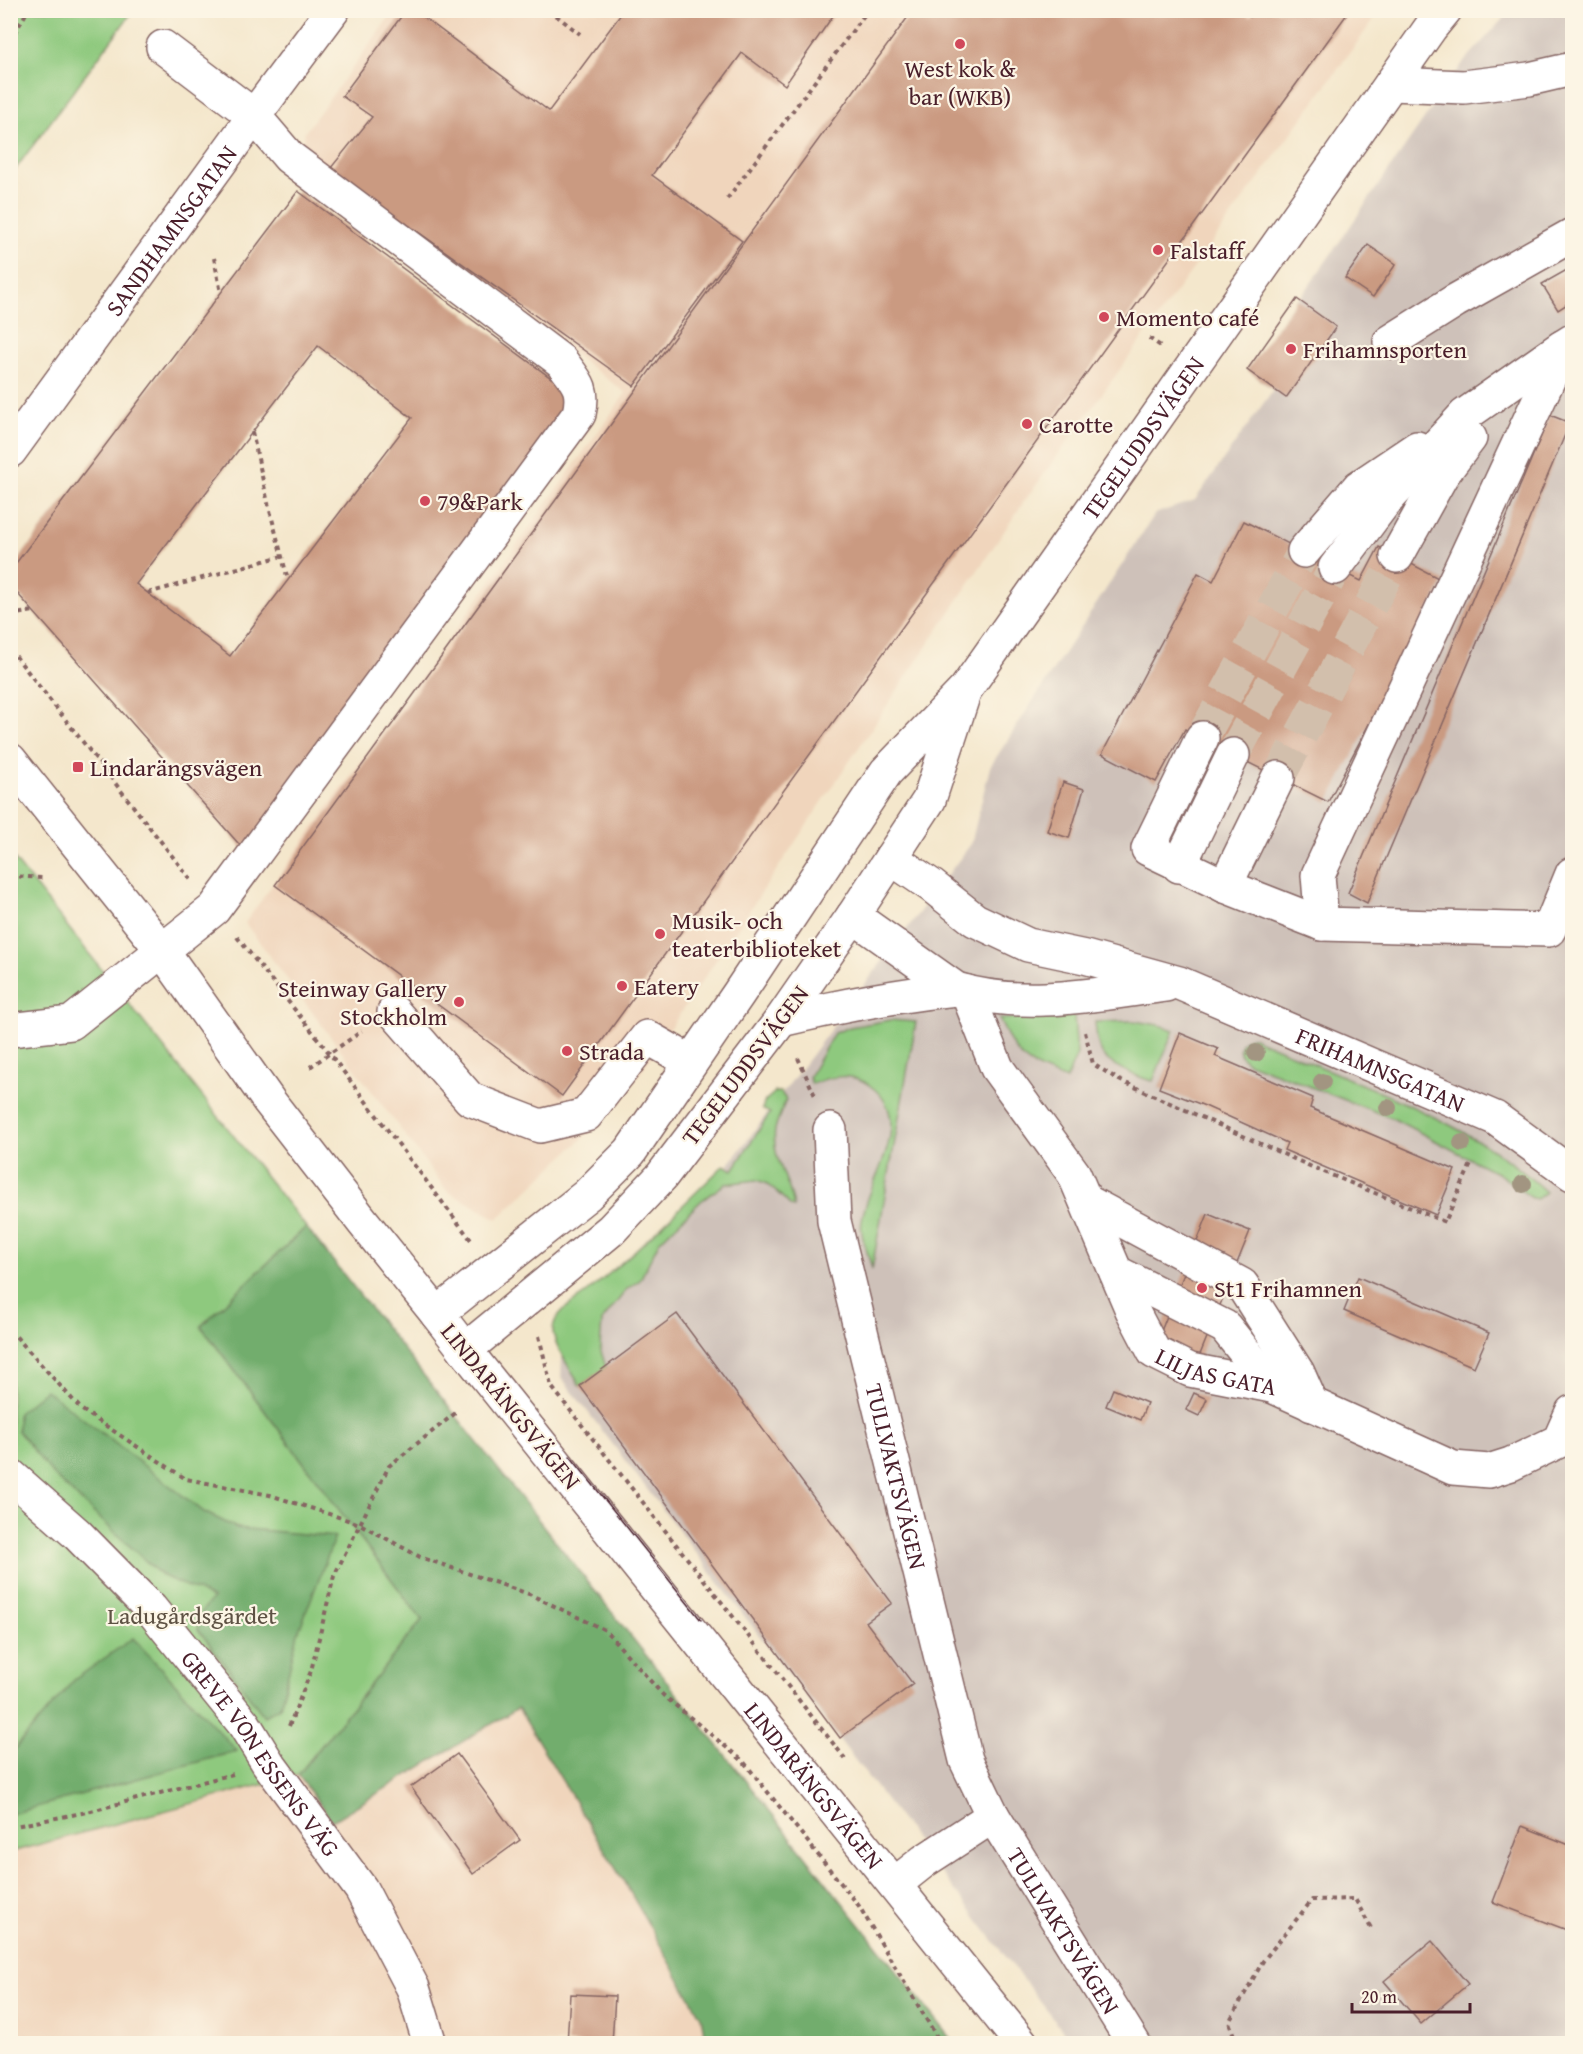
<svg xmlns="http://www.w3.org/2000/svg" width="1583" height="2054" viewBox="0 0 1583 2054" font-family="'Gentium Book Plus',serif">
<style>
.built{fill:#f0d5bc}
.industrial{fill:#cec1b9}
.green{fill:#8ec97e;stroke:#6c7454;stroke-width:1.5}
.forest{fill:#72ad6d;stroke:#5e664c;stroke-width:1.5}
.building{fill:#ca9a81;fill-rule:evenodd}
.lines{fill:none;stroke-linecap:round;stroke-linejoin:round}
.minor-tunnel{stroke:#d2bfac;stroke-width:33;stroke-dasharray:33 16;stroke-linecap:butt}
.minor-casing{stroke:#866563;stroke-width:36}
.major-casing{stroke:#866563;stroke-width:36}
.path{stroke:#866563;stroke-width:4;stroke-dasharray:4.5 4.5;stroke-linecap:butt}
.minor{stroke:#fff;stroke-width:33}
.major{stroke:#fff;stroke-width:33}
.tram{stroke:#4a1f2b;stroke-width:1.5}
.tree{fill:#a29581}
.poi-dot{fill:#d1495b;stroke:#fcf5e5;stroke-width:2}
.labels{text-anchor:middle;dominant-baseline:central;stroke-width:4.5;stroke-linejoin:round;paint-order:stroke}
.poi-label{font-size:24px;fill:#4a1f2b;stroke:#fcf5e5;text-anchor:start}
.street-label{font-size:24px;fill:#4a1f2b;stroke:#fcf5e5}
.park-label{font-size:24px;fill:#5e5244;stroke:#fcf5e5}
</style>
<rect width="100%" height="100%" fill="#fcf5e5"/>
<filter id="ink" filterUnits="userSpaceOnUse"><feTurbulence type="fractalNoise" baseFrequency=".0167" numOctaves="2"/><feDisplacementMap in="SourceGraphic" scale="12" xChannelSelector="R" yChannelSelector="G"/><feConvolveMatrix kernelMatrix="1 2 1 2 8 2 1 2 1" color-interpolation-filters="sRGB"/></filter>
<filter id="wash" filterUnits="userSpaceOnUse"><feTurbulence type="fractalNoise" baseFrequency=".008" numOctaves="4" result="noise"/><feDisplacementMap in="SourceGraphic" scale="24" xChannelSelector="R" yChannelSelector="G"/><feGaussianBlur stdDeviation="1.35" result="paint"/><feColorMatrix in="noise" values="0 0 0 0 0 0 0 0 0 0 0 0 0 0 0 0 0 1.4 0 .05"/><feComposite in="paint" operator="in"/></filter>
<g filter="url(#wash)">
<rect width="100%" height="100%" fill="#f4e7cc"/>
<g class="built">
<path d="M394,11H1380L1023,503L620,1103L497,1219L447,1191L245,923L626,393L302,152L305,132Z"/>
<path d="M518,1708L630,1892L702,2017L706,2043L11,2044V1852L298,1775L332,1821Z"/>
</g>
<path class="industrial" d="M1510,11H1572V2043H1072L561,1377L564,1321L726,1168L971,844L990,767L1155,514L1195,500L1273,390L1247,370L1297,299L1302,296L1463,63Z"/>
<g class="green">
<path d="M11,10L133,11L11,175L10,11Z"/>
<path d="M10,854L306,1227L201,1326L422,1620L298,1775L11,1852Z"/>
<path d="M1074,1015L1077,1054L1066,1080C1053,1074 1034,1069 1024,1059C1012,1049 1006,1032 999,1019Z"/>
<path d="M890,1020L916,1022L872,1269C869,1254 859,1236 862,1220C869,1176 919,1120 869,1085C851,1072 831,1076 812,1084L809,1077L834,1033L850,1027Z"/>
<path d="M1134,1021L1159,1025L1174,1030L1153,1081C1145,1080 1138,1076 1130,1073C1101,1060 1098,1054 1095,1022Z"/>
<path d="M1251,1037C1287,1052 1324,1068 1361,1084C1427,1112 1494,1142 1546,1192L1537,1199L1532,1198L1499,1174L1394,1119L1247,1062C1235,1053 1238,1041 1251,1037Z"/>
<path d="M775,1092H780L786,1099C783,1109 777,1119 775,1130C771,1158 790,1180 794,1207L791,1206L780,1195L765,1183L757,1180L725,1184L701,1201L659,1242L640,1280L627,1289L602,1321L600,1348L606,1367L580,1386C573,1373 552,1343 553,1329C554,1313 574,1302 586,1293C634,1254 679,1209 724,1165L733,1170L770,1113L762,1109L765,1101Z"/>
</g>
<g class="forest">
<path d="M306,1227L954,2043H706L701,2017L630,1892L518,1708L332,1821L298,1775L422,1620L201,1326Z"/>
<path d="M46,1390L204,1512L237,1528L335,1537L298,1633L280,1707L264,1716L198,1629L202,1611L213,1598L161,1575L54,1476L18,1431V1413Z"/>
<path d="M133,1638L237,1751L11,1814V1753L74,1680Z"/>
</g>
<g id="blocks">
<g class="building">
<path d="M406,10H414L549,111L624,10H837L785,85L742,53L652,175L742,241L634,386L330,169L372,117L342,96Z"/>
<path d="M913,10H1241L1250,17L1255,10H1350L562,1096L275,885Z"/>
<path d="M298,191L578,398L246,852L10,585V571ZM318,346L412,418L230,656L136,584Z"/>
<path d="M1368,245L1396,264L1373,297L1345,278Z"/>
<path d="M1572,267V301L1558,310L1542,284Z"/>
<path d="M1297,299L1336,327L1286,398L1247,370Z"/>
<path d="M1550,415L1570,423L1367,903L1348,893Z"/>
<path d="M1244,521L1361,581L1379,547L1444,581L1328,802L1233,755L1185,729L1156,782L1102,754L1198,573L1213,581Z"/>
<path d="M1063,782L1084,789L1069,838L1047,831Z"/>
<path d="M1180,1033L1218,1049L1215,1056L1313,1098L1310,1108L1455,1170L1436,1215L1284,1150L1287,1143L1205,1106L1159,1088Z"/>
<path d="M1208,1214L1250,1231L1197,1362L1155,1346Z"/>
<path d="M1358,1277L1489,1333L1474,1367L1344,1311Z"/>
<path d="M677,1314L892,1603L866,1622L913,1684L840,1738L580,1386Z"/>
<path d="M1113,1389L1147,1403L1140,1420L1106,1406Z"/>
<path d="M1194,1393L1207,1399L1199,1416L1186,1410Z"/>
<path d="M457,1754L520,1840L473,1874L411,1787Z"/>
<path d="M1522,1826L1572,1846V1932L1493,1902Z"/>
<path d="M1432,1941L1468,1984L1421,2024L1384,1981Z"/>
<path d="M570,1994L615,1996L612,2044H567Z"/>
</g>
</g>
</g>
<g filter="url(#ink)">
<use href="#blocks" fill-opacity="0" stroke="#866563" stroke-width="1.5"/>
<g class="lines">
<g class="minor-tunnel">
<path d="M1202,738L1304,551"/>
<path d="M1233,755L1335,568"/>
<path d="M1278,778L1397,556"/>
</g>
<g class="minor-casing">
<g id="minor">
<path d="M1391,84L1464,87L1529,79L1572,69"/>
<path d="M1572,341L1564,346L1318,875L1322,924L1549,930L1572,874"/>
<path d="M1390,342L1455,301L1572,235"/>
<path id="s1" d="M10,451L254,116L333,10"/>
<path d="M1304,551L1359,487L1417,448"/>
<path d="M1397,556L1442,475L1470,438"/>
<path d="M1335,568L1383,504L1465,415L1562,347"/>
<path d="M1202,738L1148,849L1225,886L1322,924"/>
<path d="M10,760L162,950L269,1101L363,1222L437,1314"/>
<path id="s2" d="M891,858L932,886L975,920L1028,945L1085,957L1179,983L1495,1118L1572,1174"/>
<path d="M1179,866L1233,755"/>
<path d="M1225,886L1278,778"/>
<path d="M853,916L956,989C1023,1010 1098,994 1166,985"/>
<path id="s3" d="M967,992L997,1068L1074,1174L1132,1310L1154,1352L1190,1370L1272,1386L1453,1468L1489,1471L1511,1464L1559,1441L1572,1412"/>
<path d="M394,1012L470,1099L540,1126L586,1115L647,1037L691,1062"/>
<path d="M781,1020C839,1006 897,995 956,989"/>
<path d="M10,1030L71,1023L214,909L579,414C585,388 577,382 561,361L289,157L254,116L163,47"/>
<path id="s4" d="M830,1130L834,1221L966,1760L993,1816"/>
<path d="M1086,1201L1242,1285L1298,1373L1312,1405"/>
<path d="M1116,1272L1225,1327L1272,1386"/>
<path id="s5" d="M465,1350L1022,2044"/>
<path id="s6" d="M10,1475L77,1534L151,1609L244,1724L268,1763L361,1889L413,1988L430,2044"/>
<path id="s7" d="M895,1884L924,1861L993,1816L1134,2044"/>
</g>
</g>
<g class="major-casing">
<g id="major">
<path id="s8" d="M965,690L929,800L853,916L781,1020L661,1177L611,1230L465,1350L437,1314L587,1195L630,1152L739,993L886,772L965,690L1431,27L1445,10"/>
</g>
</g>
<g class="path">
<path d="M549,10L580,34"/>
<path d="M10,41L28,10"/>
<path d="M727,199L868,10"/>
<path d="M214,258L221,293"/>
<path d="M1149,338L1162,347"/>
<path d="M252,432L268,503L288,580"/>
<path d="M148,593L282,556"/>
<path d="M10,615L34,611"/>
<path d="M10,649L191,880"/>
<path d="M10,876L43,878"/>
<path d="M237,937L330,1054L471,1240"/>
<path d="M1085,1032L1093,1064L1119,1080L1312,1167L1445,1222L1471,1164"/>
<path d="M798,1058L816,1098"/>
<path d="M310,1067L362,1031"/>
<path d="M10,1330L82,1410L186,1479L270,1495L360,1524L420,1557L529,1594L605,1630L663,1695L743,1761L859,1906L941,2044"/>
<path d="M539,1336L551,1386L847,1761"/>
<path d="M289,1726L311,1671L334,1576L389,1466L458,1411"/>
<path d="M10,1827L87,1812L233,1774"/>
<path d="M1237,2044L1229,2022L1263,1961L1312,1900L1355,1899L1372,1930"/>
</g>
<use href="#minor" class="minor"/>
<use href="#major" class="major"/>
<path class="tram" d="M570,1456L701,1620"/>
</g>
<g class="tree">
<circle cx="1256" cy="1053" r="9"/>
<circle cx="1322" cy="1082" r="9"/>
<circle cx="1388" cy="1108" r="9"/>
<circle cx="1462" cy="1143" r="9"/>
<circle cx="1523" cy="1184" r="9"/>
</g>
</g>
<g class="poi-dot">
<circle cx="960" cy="44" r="6"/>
<circle cx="1158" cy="250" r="6"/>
<circle cx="1104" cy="317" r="6"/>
<circle cx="1291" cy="349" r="6"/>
<circle cx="1027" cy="424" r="6"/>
<circle cx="425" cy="501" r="6"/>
<rect x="72" y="761" width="12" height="12" rx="3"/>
<circle cx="660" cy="934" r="6"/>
<circle cx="622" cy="986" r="6"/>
<circle cx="459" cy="1002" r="6"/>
<circle cx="567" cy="1051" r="6"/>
<circle cx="1202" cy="1288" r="6"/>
</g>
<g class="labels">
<g class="poi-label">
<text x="960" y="68" text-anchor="middle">West kok &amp;<tspan x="960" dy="28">bar (WKB)</tspan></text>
<text x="1170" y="250">Falstaff</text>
<text x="1116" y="317">Momento café</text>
<text x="1303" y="349">Frihamnsporten</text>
<text x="1039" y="424">Carotte</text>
<text x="437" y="501">79&amp;Park</text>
<text x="90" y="767">Lindarängsvägen</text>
<text x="672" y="920">Musik- och<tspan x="672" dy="28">teaterbiblioteket</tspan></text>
<text x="634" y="986">Eatery</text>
<text x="447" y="988" text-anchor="end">Steinway Gallery<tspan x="447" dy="28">Stockholm</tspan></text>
<text x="579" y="1051">Strada</text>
<text x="1214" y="1288">St1 Frihamnen</text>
</g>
<g class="street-label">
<text stroke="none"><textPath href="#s1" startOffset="273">SANDHAMNSGATAN</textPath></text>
<text stroke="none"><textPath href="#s8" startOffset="2019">TEGELUDDSVÄGEN</textPath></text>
<text transform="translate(745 1065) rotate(-53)">TEGELUDDSVÄGEN</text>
<text stroke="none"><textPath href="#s2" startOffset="538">FRIHAMNSGATAN</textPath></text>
<text stroke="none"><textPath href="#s3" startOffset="474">LILJAS GATA</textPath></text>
<text transform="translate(511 1406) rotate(51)">LINDARÄNGSVÄGEN</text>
<text stroke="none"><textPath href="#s4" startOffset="354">TULLVAKTSVÄGEN</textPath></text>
<text stroke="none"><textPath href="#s6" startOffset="376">GREVE VON ESSENS VÄG</textPath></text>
<text stroke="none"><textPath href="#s5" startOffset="558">LINDARÄNGSVÄGEN</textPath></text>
<text stroke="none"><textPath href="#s7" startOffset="254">TULLVAKTSVÄGEN</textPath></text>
</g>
<g class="park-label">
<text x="192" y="1615">Ladugårdsgärdet</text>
</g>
</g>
<rect width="1583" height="2054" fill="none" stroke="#fcf5e5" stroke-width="36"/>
<path d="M1352 2003v9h118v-9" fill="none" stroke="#4a1f2b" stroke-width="3"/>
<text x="1361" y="2003" font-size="18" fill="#4a1f2b" stroke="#fcf5e5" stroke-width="4.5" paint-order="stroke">20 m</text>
</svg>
